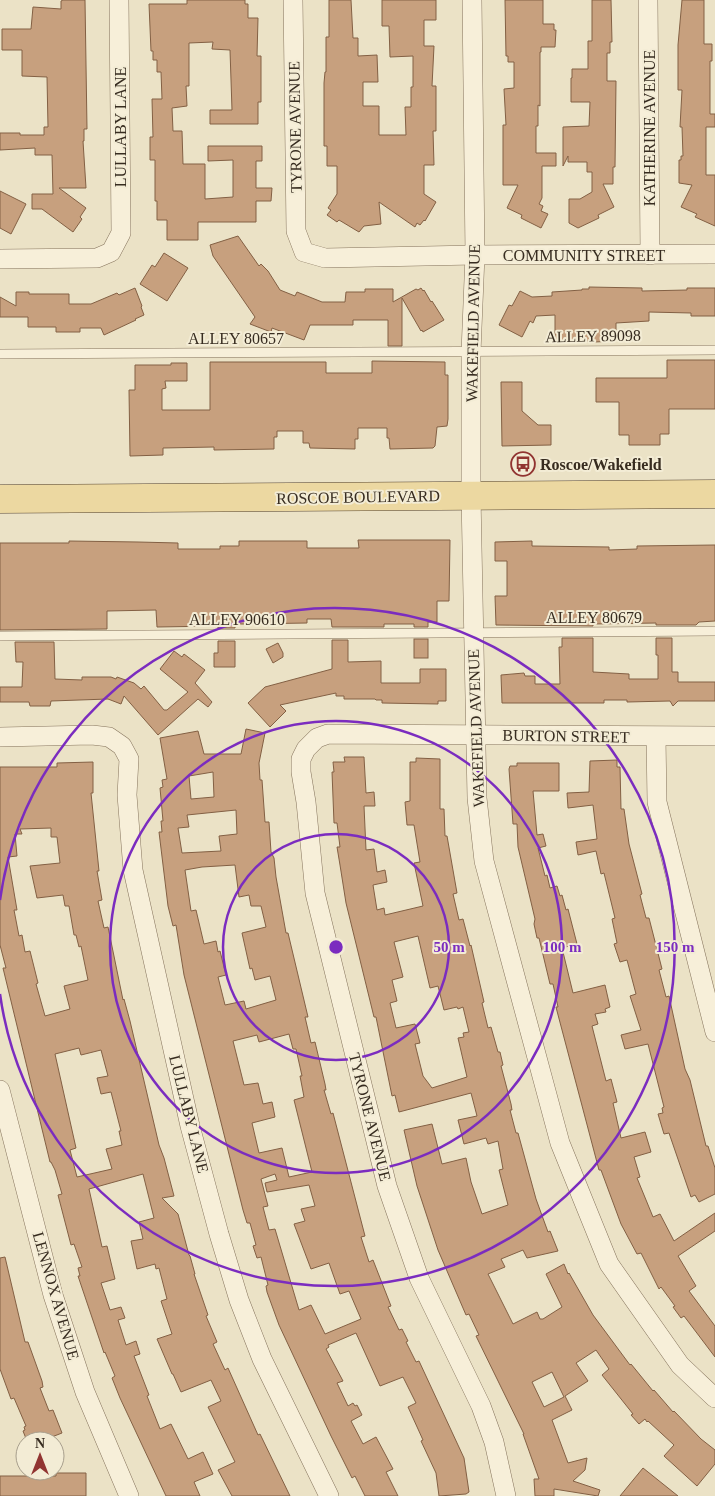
<svg xmlns="http://www.w3.org/2000/svg" width="715" height="1496" viewBox="0 0 715 1496" font-family="'Times New Roman',serif">
<style>
.building{fill:#c7a07e;stroke:#836044;fill-rule:evenodd}
.lines{fill:none;stroke-linecap:round;stroke-linejoin:round}
.lane-casing{stroke:#86745d;stroke-width:10}
.street-casing{stroke:#86745d;stroke-width:20}
.primary-casing{stroke:#544331;stroke-width:29}
.lane{stroke:#f7efd9;stroke-width:9}
.street{stroke:#f7efd9;stroke-width:19}
.primary{stroke:#ecd8a1;stroke-width:28}
.ring{fill:none;stroke:#7b2cbf;stroke-width:2.5}
.labels{text-anchor:middle;dominant-baseline:central;stroke-width:4;stroke-linejoin:round;paint-order:stroke}
.street-label{font-size:16px;fill:#372c20;stroke:#f3ecd5}
.poi-label{font-size:16px;font-weight:bold;fill:#372c20;stroke:#f3ecd5;text-anchor:start}
.centre{fill:#7b2cbf;stroke:#f3ecd5;stroke-width:2.5}
.ring-label{font-size:15px;text-anchor:middle;font-weight:bold;fill:#7b2cbf;stroke:#f3ecd5;stroke-width:4;stroke-linejoin:round;paint-order:stroke}
</style>
<rect width="100%" height="100%" fill="#ebe2c6"/>
<g class="building">
<path d="M63,0H85L87,129H84V141H83L86,188H59L86,208L80,217L82,219L73,232L42,209H32V194H53L52,155H35V148L0,150V133H20V135H44V127H48L47,77L22,76V50H2V29H31L33,7L61,9V1Z"/>
<path d="M187,0H245V4H248V18H258L257,56H261V102H258V124H210V110H232L230,50L212,49L213,42L189,43V86H186L187,106L172,108L173,131H182L183,164H205V199L233,197V160L208,161V146H262V161H256V188H272L271,201H256V222H198V240H167V220H157V201H155V160H150V137H153L152,99H162L161,72H157V60H153V51H151L149,4H187Z"/>
<path d="M329,0H351L353,38H358V56L377,55L378,82H363V106H379V135H406L405,107H411V87H413V56L390,57L389,26H382V0H436V20H424V46H434L432,86H436V131H433L434,165H424V194L436,202L425,221L424,220L420,225L417,223L415,227L379,202L381,224L364,226L359,232L339,220L337,222L327,215L331,210L328,208L337,194V166H327V146H324V83L325,72H326V37H329Z"/>
<path d="M505,0H543V24H554V30H556L555,47H541V52H540V106L538,105V126H536V153H556V166H542V198L539,204L543,206L541,211L548,214L541,228L521,218L522,215L507,208L518,185H503V125H506L504,89L514,88V62H508V56H506Z"/>
<path d="M592,0H611L612,42H610V53H607V81H616L615,167H613V184H603L614,207L598,215L599,218L578,228L569,223V199H580L592,192V172H587V162H568V156L563,166V127L589,126L590,102H571V78H572V69H588V41H592Z"/>
<path d="M682,0H704V44H712V61H710V114H715V127H706V175H715V226L695,217L697,214L681,207L692,185L679,183V160H681V156H683L682,127H680L682,90H678V45Z"/>
<path d="M0,191L26,204L11,234L0,228Z"/>
<path d="M238,236L259,266L261,264L268,271L280,290L295,296L297,292L322,302H345L346,292H365V289H393V302L416,289L418,290L421,288L423,291L424,290L431,302L432,301L444,320L423,332L422,330L421,331L402,298V346H388V320H353V325H310L304,340L272,328L271,332L250,324L255,317L213,256L210,245Z"/>
<path d="M164,253L188,268L167,301L140,284L152,265L155,267Z"/>
<path d="M589,287L642,288V291L687,290V288H715V316H691V313L649,312V321L616,323V341L594,342V341H555V315L536,316L533,323L530,321L522,337L499,325L509,305L512,306L520,291L532,297L552,296V292L582,290V289H589Z"/>
<path d="M135,288L142,306L141,307L144,315L135,319L136,320L104,335L101,328H80V332H56V327H28V317H0V297L16,306V292H29V294H69V304H91L117,293L119,295Z"/>
<path d="M667,360H715V409H669V434H660V445H629V435H619V402H596V378H667Z"/>
<path d="M372,361L445,362V375H448V419L447,426L437,427L435,446L433,448L390,449L389,438H387V428H358V439H355V449L310,448L309,443H303V431H277V437H274V449L214,450V447L163,448V455L130,456L129,390H135V365H171V363H187V381H165L166,388L162,389V410H210V362H326V373H372Z"/>
<path d="M501,382H522V411L538,425H551V445L502,446Z"/>
<path d="M358,540H450L449,601H437V622H428V627H414V624H384V627H332L331,619H307V623L246,624H235V628H218V626L157,627L156,610L107,611V629L0,630V543H69V541L138,542L178,543V549H220V546H239V541H307V548H359Z"/>
<path d="M532,541V546L609,547V550L637,549V546L715,545V621L699,622L696,625H656V623L593,624V626L496,625L495,596H507V561H495V542Z"/>
<path d="M562,638H593V672L629,674V679H658V655H656V638H672V672H678V682H715V701H678L673,706L670,701L627,702V700H604V703H502L501,675L524,673L525,676H535V684H560L559,647H562Z"/>
<rect x="414" y="639" width="14" height="19"/>
<path d="M332,640H348V662L381,661V683H420V669H446V701H438V704L382,703V700H376L375,699H344V696H336V693L280,705L286,711L270,727L248,703L265,687L332,669Z"/>
<path d="M218,641H235V667H214V653H218Z"/>
<path d="M15,642H54L55,679L82,680V677H111L116,679L117,677L134,683L141,689L144,686L164,710H167L188,692L160,669L174,651L182,657L184,654L205,670L195,683L212,702L208,707L198,699L158,735L124,696L121,704L108,699L51,701L50,706H30L29,702H0V687H22L23,662H16Z"/>
<path d="M278,643L283,653V657L273,663L266,649Z"/>
<path d="M246,729L265,733L259,763L260,780H262L265,822H269L271,852L274,858L276,877L286,933H288L308,1017H305L311,1043L315,1042L325,1084L326,1090H324L331,1114L333,1113L365,1236L361,1237L369,1262L373,1260L391,1306L388,1307L399,1330L402,1329L408,1341L406,1342L416,1362L419,1361L464,1458L469,1492L466,1494L439,1496L436,1473L421,1441L423,1440L408,1407L416,1403L403,1377L380,1386L356,1333L328,1345L329,1347L326,1349L343,1381L337,1383L348,1406L353,1403L355,1406L357,1405L362,1415L351,1421L363,1444L376,1437L393,1469L386,1472L398,1496H365L355,1476L352,1478L331,1436L279,1325L267,1292L266,1286L268,1285L261,1257L257,1258L253,1246L256,1245L250,1223H247L243,1210L184,975L176,925L173,926L168,906L159,832H162L161,821H163L160,788L163,787L162,780L167,779L160,738L198,731L204,754H241ZM213,772L214,797L191,799L189,776ZM236,810L237,834L219,836L221,851L182,853L178,828L189,827L187,815ZM235,865L239,897L249,895L251,906H261L266,927L242,933L250,969L252,968L255,980L270,976L276,1000L246,1009L244,1001L225,1005L218,977L226,975L220,951L218,952L216,941L204,944L196,910L191,911L185,870L202,867ZM289,1034L293,1049H296L302,1076H300L304,1097L294,1100L312,1172L289,1177L282,1148L259,1153L252,1123L275,1117L272,1102L263,1104L258,1083L244,1085L233,1041L257,1035L259,1042ZM275,1174L277,1180L265,1183L267,1192L309,1185L315,1206L301,1209L305,1221L294,1224L311,1269L329,1263L340,1294L349,1291L361,1319L325,1334L311,1305L299,1310L275,1229L269,1230L263,1207L268,1206L261,1179Z"/>
<path d="M344,757H364L366,793L374,792L375,806H364L366,850L374,849L377,872L385,870L387,882L373,885L377,910L384,908L385,915L423,906L414,863L420,862L414,825H407L405,802L410,801V762H416V758L440,759V809H444L445,836H447L457,893L453,894L459,920L463,919L470,946L471,945L484,1002L482,1003L488,1028L491,1027L498,1052H500L503,1065L501,1066L511,1104L512,1110H510L516,1133H518L536,1199L548,1232L550,1231L558,1251L527,1258L523,1250L501,1259L505,1267L488,1274L513,1324L537,1312L540,1319H543L562,1307L546,1274L564,1264L568,1274L569,1273L593,1315L630,1365L631,1364L653,1391L654,1390L673,1412L674,1411L701,1439L715,1450V1464L697,1486L664,1456L674,1445L648,1421L647,1422L645,1419L639,1424L631,1415L633,1414L602,1375L609,1369L596,1350L576,1363L588,1381L565,1396L572,1410L552,1420L568,1463L587,1458L585,1470L573,1481L600,1490L598,1496L554,1489V1496H535L534,1479H539L523,1434H524L476,1336L479,1335L469,1314L466,1315L438,1250L417,1186L404,1130L432,1124L442,1164L466,1158L471,1182L482,1214L508,1205L499,1170L503,1169L498,1141L488,1144L486,1138L464,1144L458,1120L477,1116L471,1093L399,1112L395,1095L392,1096L376,1017H374L346,903L340,865L337,847H340L337,823H334L332,772H334L333,762H345ZM418,936L430,988L438,986L444,1010L457,1007L458,1009L463,1007L469,1032L463,1033L464,1037L458,1038L467,1077L432,1088L423,1076L415,1044L420,1043L415,1024L396,1028L390,1003L397,1001L392,980L403,977L394,942ZM552,1372L564,1397L544,1407L532,1382Z"/>
<path d="M617,760V767H620L621,809H624L629,844L642,894L640,895L646,918H649L662,969L659,970L666,997L669,996L685,1069L690,1080L706,1146H708L715,1168V1194L699,1202L695,1195L691,1197L669,1133L664,1134L658,1114L663,1113L662,1108L664,1107L648,1044L625,1049L621,1035L641,1030L630,996L636,994L627,960L620,962L614,944L617,943L612,919L615,918L604,873L601,874L596,851L578,855L576,842L597,839L593,805L568,808L567,793L589,792L590,761Z"/>
<path d="M93,762V793H91L99,871H97L102,900L98,901L104,928L108,927L123,1000L124,999L130,1021L159,1145L164,1158L174,1196L162,1198L178,1214L189,1255L190,1256L195,1274H194L208,1315L206,1316L217,1342L213,1344L225,1370L228,1368L258,1435L260,1434L290,1496H232L218,1470L235,1462L208,1407L221,1401L211,1380L181,1392L173,1374H172L157,1339L172,1334L161,1301L167,1299L159,1268L156,1269L155,1264L137,1269L131,1241L143,1239L139,1222L154,1218L143,1174L89,1189L102,1247L107,1246L115,1279L101,1283L110,1310L121,1307L125,1318L118,1320L126,1345L136,1341L140,1354L134,1356L149,1395L147,1396L160,1429L171,1424L188,1459L203,1452L213,1474L194,1482L200,1496H166L120,1398L112,1378L115,1376L105,1352L104,1353L78,1276H80L78,1268L82,1267L74,1244L71,1245L58,1195L62,1194L55,1170L51,1162H50L3,968H6L0,945V767H57V763ZM51,828V837H57L60,863L30,866L37,898L63,895L65,906H69L74,935H76L79,947L81,946L88,980L64,986L70,1009L45,1016L36,984L38,983L30,951L25,952L22,935L19,936L14,910H17L8,857L17,856L15,834H22L20,829ZM79,1048L81,1055L101,1050L108,1076L97,1078L101,1094L111,1092L121,1131H119L122,1145L106,1149L112,1169L77,1177L70,1150L76,1148L55,1054Z"/>
<path d="M517,763H559V791H533L537,835L543,834L546,846L538,848L545,876L547,875L550,888L557,886L560,896L562,895L566,910L568,909L577,944L562,948L573,993L605,985L610,1007L605,1009L606,1012L595,1014L598,1024L592,1026L606,1081L611,1079L617,1102L613,1103L621,1138L645,1132L651,1152L634,1157L640,1177L637,1178L653,1217L660,1214L674,1241L715,1213V1231L678,1256L696,1286L689,1291L715,1326V1357L684,1316L681,1318L673,1307L675,1306L661,1287L659,1289L641,1253L637,1254L621,1224L601,1170H599L557,1011L556,1007H558L553,984H550L539,938H537L534,924L535,919L518,847L517,824H513L509,769L510,766H517Z"/>
<path d="M5,1257L25,1342H28L42,1381L43,1387L40,1388L49,1411L53,1410L62,1433L44,1440L27,1441L23,1431L25,1430L24,1427L26,1426L14,1398L11,1399L0,1369V1258Z"/>
<path d="M643,1468L678,1496H620Z"/>
<path d="M56,1473H86V1496H0V1476H56Z"/>
</g>
<g class="lines">
<g class="lane-casing">
<g id="lane">
<path d="M0,354L715,350"/>
<path d="M0,636L715,631"/>
</g>
</g>
<g class="street-casing">
<g id="street">
<path d="M293,0L296,231L304,252L325,258L475,255L715,254"/>
<path d="M472,0L475,255L471,352V496L477,798L484,861L560,1143L609,1264L680,1365L715,1398"/>
<path d="M648,0L650,255"/>
<path d="M0,259L97,258L111,252L121,233L119,0"/>
<path d="M0,737L92,735L109,737L122,746L129,759L127,795L133,870L190,1126L219,1234L239,1300L262,1359L329,1496"/>
<path d="M656,737L657,802L715,1032"/>
<path d="M0,1090L53,1295L85,1392L129,1496"/>
<path d="M506,1496L494,1442L481,1406L419,1278L387,1186L315,893L306,802L301,772V759L306,749L317,738L328,734L715,736"/>
</g>
</g>
<g class="primary-casing">
<path id="primary" d="M0,499L715,494"/>
</g>
<use href="#lane" class="lane"/>
<use href="#street" class="street"/>
<use href="#primary" class="primary"/>
</g>
<g class="ring">
<circle cx="336" cy="947" r="113"/>
<circle cx="336" cy="947" r="226"/>
<path d="M0 900A339 339 0 1 1 0 994"/>
</g>
<defs>
<g id="bus-ring" transform="scale(1.25)"><circle r="9.5" fill="#f3ecd5" stroke="#913431" stroke-width="1.5"/><path d="M-5-6H5V4H4V6H2V4H-2V6H-4V4H-5ZM-3.5-4V0h7V-4ZM-3.5 1.2v1.5H-2V1.2ZM2 1.2v1.5H3.5V1.2Z" fill="#913431"/></g>
</defs>
<g fill-rule="evenodd">
<use href="#bus-ring" x="523" y="464"/>
</g>
<g class="labels">
<g class="street-label">
<text transform="translate(120 127) rotate(-90)">LULLABY LANE</text>
<text transform="translate(295 127) rotate(-91)">TYRONE AVENUE</text>
<text transform="translate(649 128) rotate(-90)">KATHERINE AVENUE</text>
<text x="584" y="255">COMMUNITY STREET</text>
<text transform="translate(473 323) rotate(-89)">WAKEFIELD AVENUE</text>
<text transform="translate(593 336) rotate(-1)">ALLEY 89098</text>
<text x="236" y="338">ALLEY 80657</text>
<text transform="translate(358 497) rotate(-1)">ROSCOE BOULEVARD</text>
<text x="594" y="617">ALLEY 80679</text>
<text x="237" y="619">ALLEY 90610</text>
<text transform="translate(476 728) rotate(-92)">WAKEFIELD AVENUE</text>
<text transform="translate(566 736) rotate(1)">BURTON STREET</text>
<text transform="translate(189 1114) rotate(76)">LULLABY LANE</text>
<text transform="translate(370 1117) rotate(76)">TYRONE AVENUE</text>
<text transform="translate(56 1296) rotate(74)">LENNOX AVENUE</text>
</g>
<g class="poi-label">
<text x="540" y="464">Roscoe/Wakefield</text>
</g>
</g>
<circle cx="336" cy="947" r="8" class="centre"/>
<g class="ring-label">
<text x="449" y="952">50 m</text>
<text x="562" y="952">100 m</text>
<text x="675" y="952">150 m</text>
</g>
<g transform="translate(40 1456)"><circle r="24" fill="#f3ecd5" stroke="#a89f8d"/>
<path d="M0-4L9 19L0 12L-9 19Z" fill="#913431"/>
<text y="-8" font-size="14" font-weight="bold" text-anchor="middle" fill="#372c20">N</text>
</g>
</svg>
